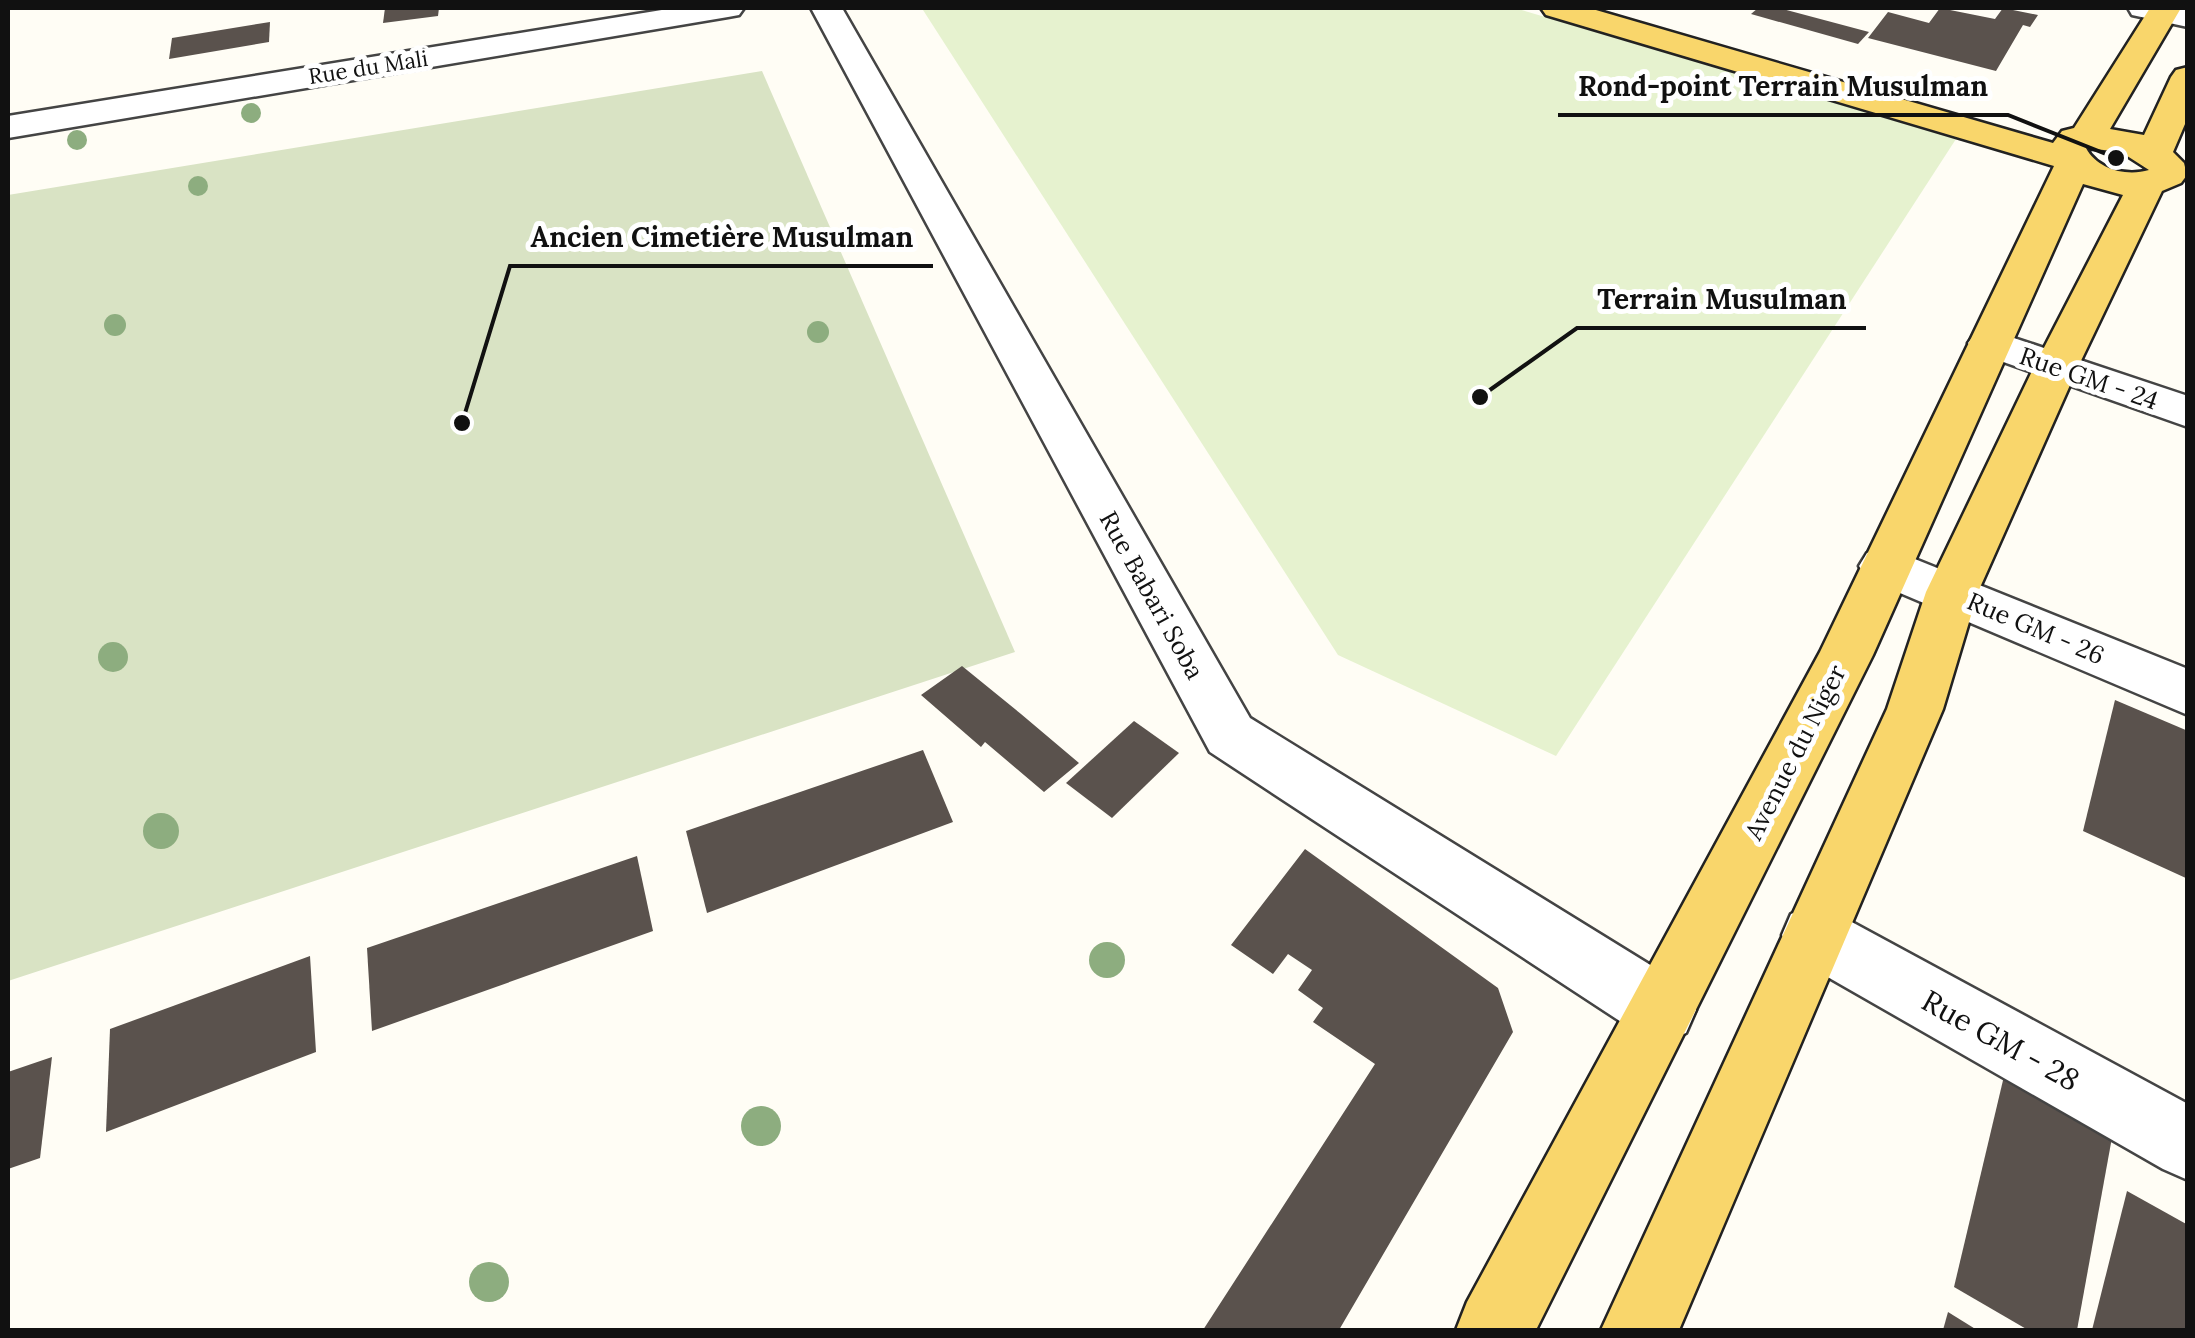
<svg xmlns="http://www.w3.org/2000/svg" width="2195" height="1338" viewBox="0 0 2195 1338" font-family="Lora,serif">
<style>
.cemetery{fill:#d9e3c4}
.pitch{fill:#e6f2cf}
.building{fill:#5a524d}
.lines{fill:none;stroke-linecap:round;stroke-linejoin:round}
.minor-casing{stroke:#444;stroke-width:5}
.major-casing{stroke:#222;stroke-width:5}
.minor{fill:#fff;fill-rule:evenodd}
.major{fill:#f9d66b;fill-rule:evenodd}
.tree{fill:#8dad7f}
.labels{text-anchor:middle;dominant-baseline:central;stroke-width:10;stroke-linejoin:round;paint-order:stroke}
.far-street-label{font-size:22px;fill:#111;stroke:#fff}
.street-label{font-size:25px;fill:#111;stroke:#fff}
.near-street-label{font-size:30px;fill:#111;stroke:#fff}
.leader{fill:none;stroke:#111;stroke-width:4}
.callout-dot{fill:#111;stroke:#fff;stroke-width:4}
.callout-label{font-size:28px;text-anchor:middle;font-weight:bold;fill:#111;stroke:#fff;stroke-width:10;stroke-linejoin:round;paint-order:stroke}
</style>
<rect width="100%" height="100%" fill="#fffdf5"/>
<path class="cemetery" d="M762,71L1015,652L8,981V195Z"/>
<path class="pitch" d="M936,8H1515L1956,139L1556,756L1338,655L923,10Z"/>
<g class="building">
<path d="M385,8H439L438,16L383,23Z"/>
<path d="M1758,8H1779L1869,32L1858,44L1751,14Z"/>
<path d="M1940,8L1995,19L2003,8L2038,15L2030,27L2023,25L1996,71L1868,38L1888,12L1929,23Z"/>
<path d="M270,22L269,42L169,59L172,38Z"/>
<path d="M962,666L1021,714L1079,763L1044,792L985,742L981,747L921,695Z"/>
<path d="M2115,700L2188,731V879L2083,831Z"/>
<path d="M1134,721L1179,753L1112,818L1066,783Z"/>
<path d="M923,750L953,822L707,913L686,831Z"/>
<path d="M1305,849L1498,988L1513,1032L1339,1330H1203L1375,1064L1313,1022L1323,1008L1298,990L1312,970L1288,954L1273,974L1231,945Z"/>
<path d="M637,856L653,931L372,1031L367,948Z"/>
<path d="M310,956L316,1052L106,1132L110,1029Z"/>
<path d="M2009,1055L2117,1110L2077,1330H2028L1954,1287Z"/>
<path d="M52,1057L40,1158L8,1169V1072Z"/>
<path d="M2127,1191L2188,1225V1330H2092Z"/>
<path d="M1948,1312L1977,1330H1943Z"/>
</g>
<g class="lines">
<g class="minor-casing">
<g id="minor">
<path d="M674,8H744L739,15L728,17L8,138V116Z"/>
<path d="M811,8H842L1250,718L1686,987L1696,1010L1686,1033L1662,1042L1638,1033L1210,752Z"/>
<path d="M2128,8H2188V27L2132,15Z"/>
<path d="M1990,330L2188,396V427L1975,352L1968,343L1975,334Z"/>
<path d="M1885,547L2188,669V715L1867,579L1859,566L1867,553Z"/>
<path d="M1814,905L1837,914L2188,1104V1180L2163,1169L1791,956L1782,935L1791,914Z"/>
</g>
</g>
<g class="major-casing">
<path id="major" d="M1541,8H1589L2053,143L2062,131L2074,128L2150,8H2181L2110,129L2144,135L2171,77L2176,70L2188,67V117L2173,152L2184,163L2187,175L2181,183L2162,191L2078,367L1978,592L1943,709L1679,1330H1601L1887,709L1926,592L2034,367L2123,195L2083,184L1873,655L1536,1330H1456L1467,1302L1820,652L2054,166L1546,15ZM2086,148L2121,152L2149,170C2126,177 2097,169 2086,148Z"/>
</g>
<use href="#minor" class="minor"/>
<use href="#major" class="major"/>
</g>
<g class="tree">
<circle cx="251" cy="113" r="10"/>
<circle cx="77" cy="140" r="10"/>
<circle cx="198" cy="186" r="10"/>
<circle cx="115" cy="325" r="11"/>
<circle cx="818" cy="332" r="11"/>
<circle cx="113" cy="657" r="15"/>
<circle cx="161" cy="831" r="18"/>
<circle cx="1107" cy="960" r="18"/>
<circle cx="761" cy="1126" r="20"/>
<circle cx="489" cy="1282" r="20"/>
</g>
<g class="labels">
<g class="far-street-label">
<text transform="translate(368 67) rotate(-9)">Rue du Mali</text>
</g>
<g class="street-label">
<text transform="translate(2089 378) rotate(19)">Rue GM - 24</text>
<text transform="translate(1152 595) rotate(61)">Rue Babari Soba</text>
<text transform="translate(2036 628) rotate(23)">Rue GM - 26</text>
<text transform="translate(1795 752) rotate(-63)">Avenue du Niger</text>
</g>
<g class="near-street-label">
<text transform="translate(2001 1040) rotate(29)">Rue GM - 28</text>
</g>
</g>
<path class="leader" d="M2116 158L2008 115H1558M462 423L510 266H933M1480 397L1577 328H1866"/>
<g class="callout-dot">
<circle cx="2116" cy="158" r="10"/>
<circle cx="462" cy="423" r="10"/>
<circle cx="1480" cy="397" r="10"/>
</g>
<g class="callout-label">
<text x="1783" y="96">Rond-point Terrain Musulman</text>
<text x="722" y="247">Ancien Cimetière Musulman</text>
<text x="1722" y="309">Terrain Musulman</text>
</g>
<rect width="2195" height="1338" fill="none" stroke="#111111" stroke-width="20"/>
</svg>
